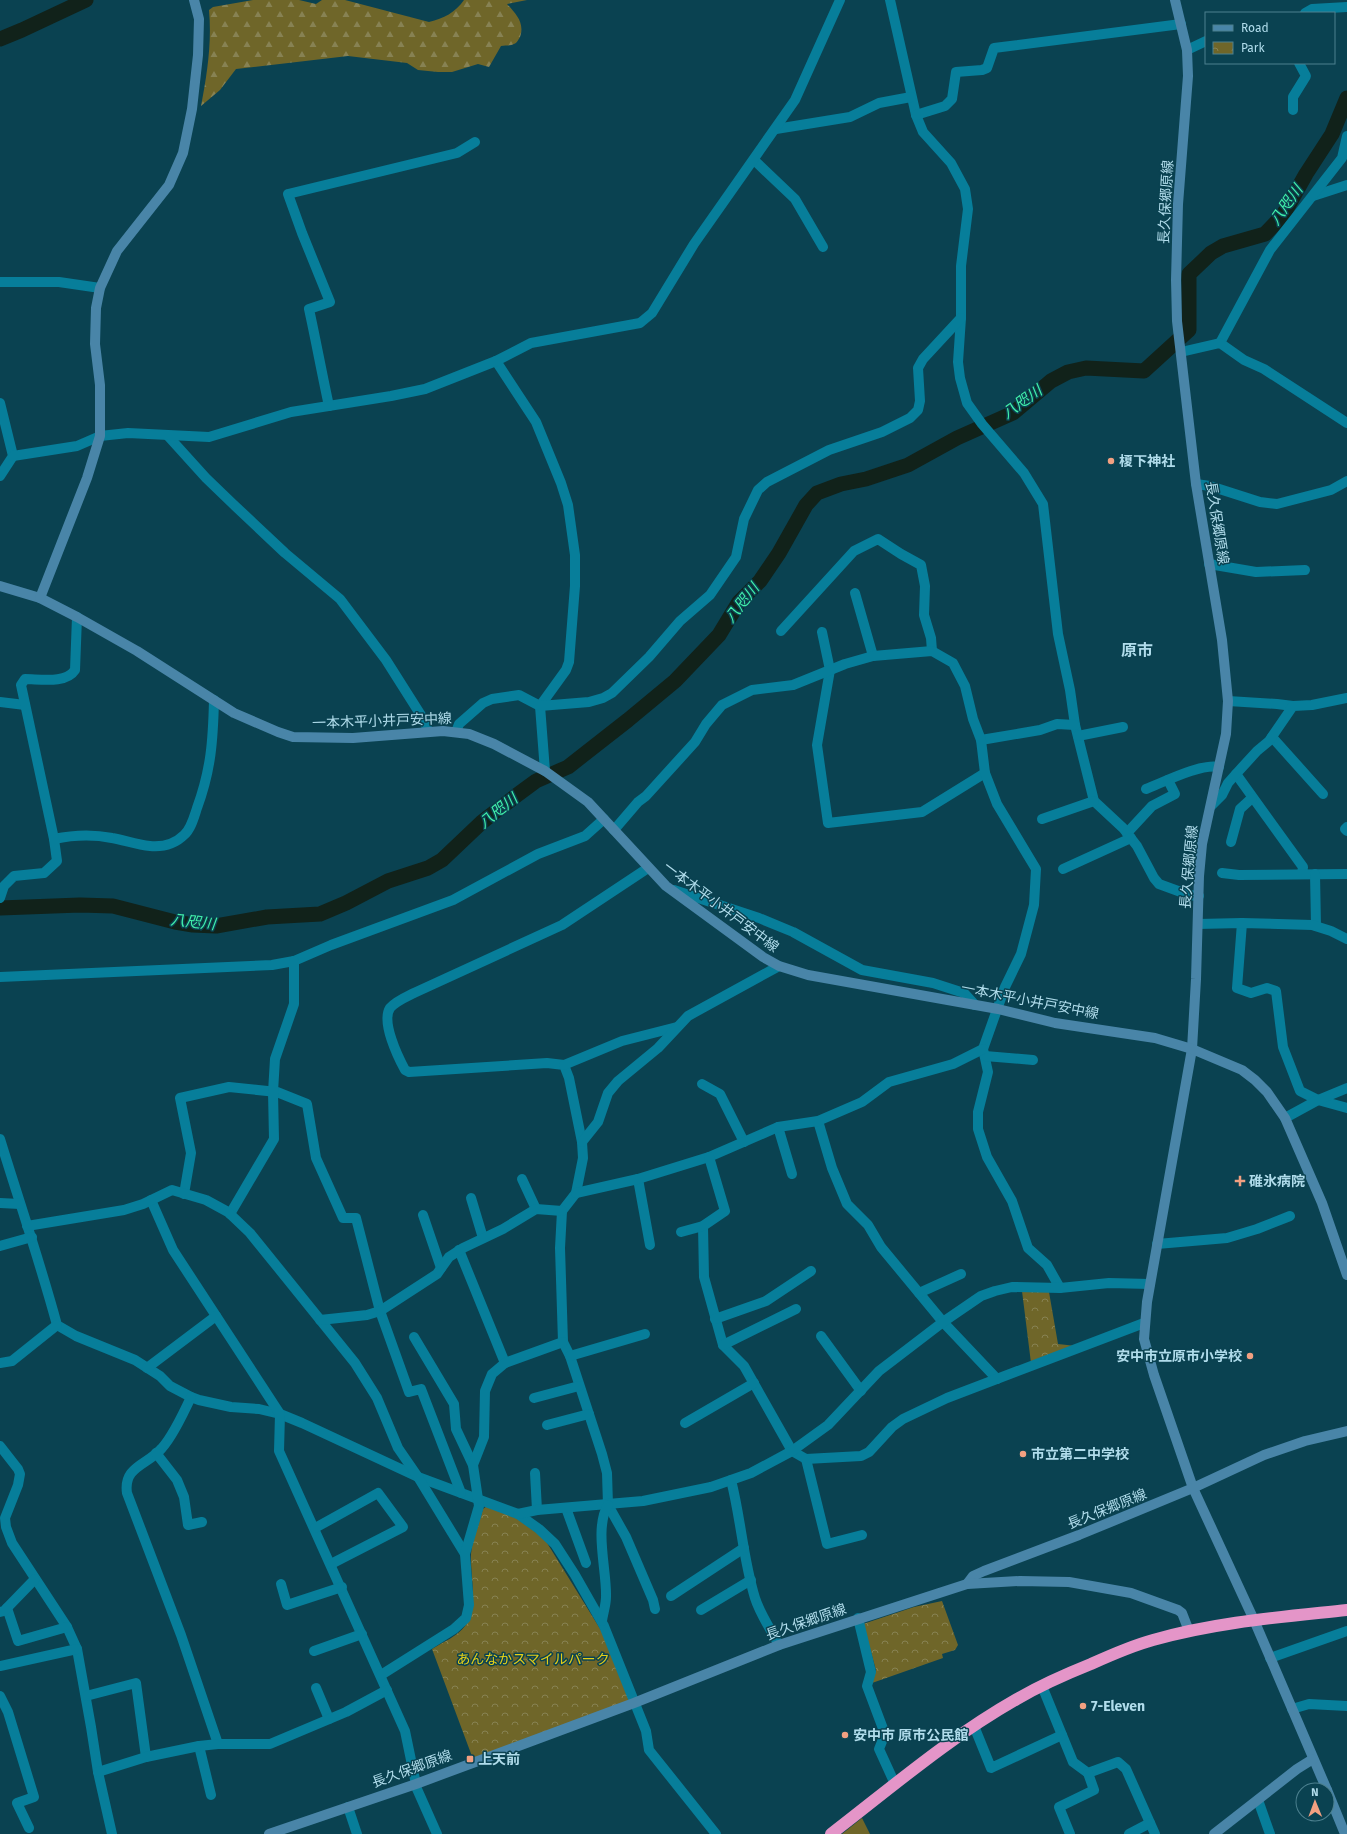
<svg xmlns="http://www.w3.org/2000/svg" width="1347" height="1834" viewBox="0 0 1347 1834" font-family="'Fira Sans','Noto Sans JP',sans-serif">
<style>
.forest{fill:url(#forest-firs)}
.park{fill:url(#park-crowns)}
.garden{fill:#6f6629}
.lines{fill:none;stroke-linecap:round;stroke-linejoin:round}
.river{stroke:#11221a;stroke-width:15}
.street{stroke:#077e9a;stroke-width:10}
.secondary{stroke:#4985a8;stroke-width:10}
.highway{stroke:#e495c8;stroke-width:12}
.poi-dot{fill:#f2a081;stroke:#0a4251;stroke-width:1.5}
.labels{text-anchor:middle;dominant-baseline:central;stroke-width:3;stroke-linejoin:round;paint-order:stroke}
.street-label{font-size:14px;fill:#b0dceb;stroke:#0a4251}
.poi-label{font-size:14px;font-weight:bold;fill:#b0dceb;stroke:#0a4251;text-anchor:start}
.park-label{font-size:14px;fill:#e4ce18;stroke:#0a4251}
.water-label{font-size:15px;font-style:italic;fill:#42f1aa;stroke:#0a4251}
.quarter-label{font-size:16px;font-weight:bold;fill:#b0dceb;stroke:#0a4251}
</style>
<defs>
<pattern id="forest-firs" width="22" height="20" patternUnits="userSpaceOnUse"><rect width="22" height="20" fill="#6f6629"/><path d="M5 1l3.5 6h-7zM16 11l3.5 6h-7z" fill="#878253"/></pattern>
<pattern id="park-crowns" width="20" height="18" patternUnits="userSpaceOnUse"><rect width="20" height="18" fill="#6f6629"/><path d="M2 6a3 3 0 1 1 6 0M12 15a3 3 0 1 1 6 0" fill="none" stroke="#878253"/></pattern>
</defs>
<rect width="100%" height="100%" fill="#0a4251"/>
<path class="forest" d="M253,0H299L316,4L322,0H345L429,22C444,18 455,13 464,0H527L507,4C516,14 525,23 520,37C518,40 517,43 514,44C511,46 505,45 501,46L489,67L478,64L452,72H438L418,70L407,63L348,56L236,69L220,90L201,106C207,75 212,43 209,10L213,7Z"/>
<g class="park">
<path d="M1022,1291L1049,1292L1058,1344L1076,1346L1031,1363Z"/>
<path d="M487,1506L516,1518L544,1538L607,1640L630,1701L473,1759L432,1649C443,1642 458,1636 465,1626C479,1606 470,1577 471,1554C472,1539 479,1524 483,1509Z"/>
<path d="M942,1601L958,1645L955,1650L942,1654L943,1658L872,1683L876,1670L863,1624L914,1607Z"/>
</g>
<path class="garden" d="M862,1818L870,1834H842Z"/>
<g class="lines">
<g class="river">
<path d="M0,39L22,30L86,0"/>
<path d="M0,908L80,905L113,906L175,922L193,925L216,926L267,917L320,914L346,903L388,881L428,868L442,860L482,822L517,795L536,781L568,767L628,720L675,681L719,635L739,602L760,581L779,553L806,505L817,493L841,484L866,479L908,465L957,438L1013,413L1051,381L1068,372L1086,368L1144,371L1189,330V274L1211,253L1223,246L1265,234L1283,215L1306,174L1332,134L1347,98"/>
</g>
<g class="street">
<path d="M890,0L916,115L923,132L951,163L965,189L968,209L961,266V318L958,362L960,378L967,403L982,424L1024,473L1043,504L1058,634L1070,690L1075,725L1094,801L1123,828L1137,846L1154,878L1159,884L1189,895L1199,896"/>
<path d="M1305,13L1312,9L1347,7"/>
<path d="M1187,50L1206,41"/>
<path d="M1293,110V97L1306,76L1299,63"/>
<path d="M916,115L945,106L952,99L956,72L982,70L987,68L994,48L1181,24"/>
<path d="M776,129L850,117L879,103L911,97"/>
<path d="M754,160L795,199L823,247"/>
<path d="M1313,196L1347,185"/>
<path d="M0,282H59L100,288"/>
<path d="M1220,343L1270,250L1342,158L1347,136"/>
<path d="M1181,352L1220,343L1244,360L1264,369L1347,423"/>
<path d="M496,361L536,422L561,483L568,505L575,555V586L569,662L566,670L540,706L545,771"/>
<path d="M0,403L13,456L0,476"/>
<path d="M329,406C322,374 316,341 309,309L330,302L302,233L288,194L457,153L475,142"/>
<path d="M168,436L206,478L233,504L285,553L340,599L386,660L424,720L428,731"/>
<path d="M13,456L77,446L100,436L128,433L209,437L291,412L391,396L425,389L496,361L531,343L640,323L652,313L694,244L795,100L840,0"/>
<path d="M1196,484L1210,486L1260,502L1277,504L1331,490L1347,481"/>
<path d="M1209,564L1256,572L1305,570"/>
<path d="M855,593L873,656"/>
<path d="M781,631L854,551L878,539L901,554L921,565L925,586L924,615L931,638L932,651"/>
<path d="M822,632L830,670L817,745L828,823L922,812L985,773"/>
<path d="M1228,701L1277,704L1293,706"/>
<path d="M0,702L25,705"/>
<path d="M456,732L459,724L483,703L492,699L519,695L540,706L589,702L603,698L612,693L649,657L680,621L710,595L736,557L744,519L758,490L767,482L829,450L882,432L910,418L918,410L920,401L918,368L923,359L961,318"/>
<path d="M1078,736L1123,727"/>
<path d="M1272,737L1323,794"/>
<path d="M981,740L1040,730L1057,724L1075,725"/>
<path d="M1236,774L1303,867L1302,874"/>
<path d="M1146,789C1164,782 1201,763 1219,767"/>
<path d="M1211,806L1222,795L1228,783L1236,774L1257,751L1269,741L1293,706L1312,705L1347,698"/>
<path d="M1042,819L1094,801"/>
<path d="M1347,827L1345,829L1347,831"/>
<path d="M614,830L638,802L646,796L695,742L706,724L722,705L752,690L793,685L845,664L873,656L932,651L953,663L965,686L973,719L981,740L985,773L997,804L1036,869L1034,905L1021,954L1005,987L983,1049L988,1072L978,1112V1129L987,1157L1012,1201L1028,1248L1047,1265L1060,1288"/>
<path d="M1127,833L1152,806L1175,794L1168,780"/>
<path d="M54,839C73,835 92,834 112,838C124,840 137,845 150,846C162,847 175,844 184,835C191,829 194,817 197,808C211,770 213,741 214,700"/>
<path d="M1231,842L1240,809L1252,798"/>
<path d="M648,868L562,925L414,993C406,997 396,1001 390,1008C381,1022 398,1057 405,1070L409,1072L547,1063L564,1065L569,1078L582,1142L583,1158L576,1193L562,1211L560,1248L563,1342L570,1356L602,1454L607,1473L608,1505L626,1537L653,1600L655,1609"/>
<path d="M1063,869L1131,838"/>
<path d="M1222,873L1239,875L1347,874"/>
<path d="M1315,874L1316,926"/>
<path d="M674,890L759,918L793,932L862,970L933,983L964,993L975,1005"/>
<path d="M0,898L4,886L14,876L44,873L57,861L54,839L21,685L25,679C40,679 66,684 75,670L77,617"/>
<path d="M1242,923L1237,988L1251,993L1267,988L1276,991L1283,1047L1300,1091L1318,1100L1347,1108"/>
<path d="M1198,924L1242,923L1312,925L1331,931L1347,939"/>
<path d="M0,977L272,965L294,961L331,945L453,900L538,854L585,836L604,819"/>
<path d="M985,1056L1033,1060"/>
<path d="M564,1065L622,1041L677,1027"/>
<path d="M702,1084L720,1094L744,1142"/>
<path d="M1285,1118L1318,1100L1347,1088"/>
<path d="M818,1121L832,1168L847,1204L868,1225L881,1247L943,1322L997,1379"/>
<path d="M778,1127L792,1174"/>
<path d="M0,1139C19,1201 40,1262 57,1325L76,1336L135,1360L160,1376L170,1386L191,1397L199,1400L231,1407L259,1409L280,1414L302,1423L418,1477L518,1514L539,1529L555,1544L575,1575L604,1626L646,1731L649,1750L716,1834"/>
<path d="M582,1142L598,1122L608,1093L618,1081L658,1048L688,1016L779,966"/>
<path d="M522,1179L536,1209"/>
<path d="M638,1179L650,1245"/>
<path d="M576,1193L638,1179L709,1157L778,1127L818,1121L862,1102L889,1082L953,1064L983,1049"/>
<path d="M184,1194L191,1153L180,1098L229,1087L277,1092L307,1104L316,1158L343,1218H356L380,1311L409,1392L421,1389L461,1493"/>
<path d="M471,1198L483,1238"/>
<path d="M151,1200L173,1250L280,1414L279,1451L405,1731L417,1789L437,1834"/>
<path d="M0,1203L20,1204"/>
<path d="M230,1214L274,1139L273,1092L275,1059L294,1004V961"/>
<path d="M423,1215L441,1268"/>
<path d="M27,1226L124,1210L143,1204L172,1190L206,1200L228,1212L250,1233L355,1363L377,1398L398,1448L418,1477L465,1554"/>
<path d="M703,1226L704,1277L723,1345L744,1366L792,1451L806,1459L861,1456L869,1452L892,1427L903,1419L947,1398L1144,1323"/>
<path d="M681,1232L703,1226L725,1211L709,1157"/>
<path d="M1157,1244L1227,1238L1257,1229L1290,1216"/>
<path d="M0,1246L32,1237"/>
<path d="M459,1250L505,1363"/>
<path d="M919,1293L961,1274"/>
<path d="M715,1319L766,1301L811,1271"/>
<path d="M320,1320L367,1315L380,1311L437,1274L449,1257L463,1248L503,1229L536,1209L562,1211"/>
<path d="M821,1336L861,1391"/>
<path d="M414,1337L454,1404L456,1429L473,1465"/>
<path d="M723,1345L796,1309"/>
<path d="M570,1356L645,1334"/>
<path d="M0,1363L12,1361L57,1325"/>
<path d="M147,1368L216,1316"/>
<path d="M191,1397C185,1410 171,1438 162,1448C148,1465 123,1466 127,1493L181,1635L218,1744"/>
<path d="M534,1398L579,1386"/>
<path d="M685,1423L754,1383"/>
<path d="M547,1425L589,1414"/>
<path d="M0,1446L18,1469L20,1474L18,1485L5,1518L6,1527L12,1543L67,1627L77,1649L91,1727L98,1772L112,1834"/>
<path d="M156,1453L177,1480L184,1497L188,1525L202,1522"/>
<path d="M806,1459L827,1544L862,1535"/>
<path d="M535,1473L537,1510"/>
<path d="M731,1480C741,1519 743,1559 755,1598C760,1614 771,1630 779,1645"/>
<path d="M566,1508L586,1563"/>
<path d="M518,1514L537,1510L643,1501L711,1487L751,1473L792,1451L828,1425L879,1371L943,1322L981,1296L995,1291L1012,1287L1060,1288L1109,1283L1150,1284"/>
<path d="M315,1528L378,1493L403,1527L331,1564"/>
<path d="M281,1584L287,1605L342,1587"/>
<path d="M671,1596L744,1548"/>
<path d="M7,1608L18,1641L67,1627"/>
<path d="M701,1610L751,1580"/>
<path d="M0,1612L4,1611L35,1579"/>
<path d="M858,1618L871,1672L867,1686L885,1734L879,1749L895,1784"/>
<path d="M602,1621C603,1613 606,1605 606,1597C607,1571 594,1528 608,1505"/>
<path d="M314,1651L362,1634"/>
<path d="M1270,1658L1347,1631"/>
<path d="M0,1666L77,1649"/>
<path d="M381,1675L454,1629L466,1618L469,1605L465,1554L479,1506L473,1465L484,1437L485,1391L492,1374L505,1363L563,1342"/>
<path d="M1042,1686L1073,1762L1088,1773L1118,1762L1126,1769L1155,1834"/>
<path d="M316,1688L329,1719"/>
<path d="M0,1696L8,1712L34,1797L17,1803L29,1828"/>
<path d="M86,1696L136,1683L146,1757"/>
<path d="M1292,1709L1309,1704L1347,1706"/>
<path d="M974,1726L991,1768L1062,1735"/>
<path d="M199,1746L211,1795"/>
<path d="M98,1772L146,1757L199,1746L218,1744H270L346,1712L387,1690"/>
<path d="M1258,1800L1270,1834"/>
<path d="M348,1807L357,1834"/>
<path d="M1070,1834L1059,1807L1094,1790L1088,1773"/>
<path d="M1129,1834L1150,1823"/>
</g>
<g class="secondary">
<path d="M1175,0L1187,50L1188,76L1178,204L1176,280L1177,321L1196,484L1222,640L1228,701L1226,734L1202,844L1199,876L1196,979L1192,1049L1147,1302L1144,1339L1154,1375L1193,1488L1254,1620L1327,1790"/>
<path d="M0,586L40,598L77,617L137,651L234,713L278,732L293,737L353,738L443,731L469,734L494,744L545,771L588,802L666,886L763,957L779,966L808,975L998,1009L1055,1023L1155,1038L1192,1049L1242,1070L1255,1080L1267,1092L1285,1118L1322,1203L1347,1275"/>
<path d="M40,598L87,478L100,436V385L95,344L96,308L100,288L117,251L169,185L183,153L192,109L198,55L199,19L194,0"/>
<path d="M967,1584L973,1576L984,1571L1079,1535L1193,1488L1264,1455L1305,1441L1347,1431"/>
<path d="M1327,1790L1345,1834"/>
<path d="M269,1834L416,1784L634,1703L779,1645L967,1584L1020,1581L1069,1582L1131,1593L1178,1610L1182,1613L1189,1631"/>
<path d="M1214,1834L1297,1769L1313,1759"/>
</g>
<path class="highway" d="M831,1834C892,1787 950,1737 1017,1699C1041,1685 1066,1674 1091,1664C1111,1655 1131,1646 1153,1640C1216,1622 1282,1617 1347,1610"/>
</g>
<g class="poi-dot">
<circle cx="1111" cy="461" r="4"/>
<path d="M1238 1175h4v4h4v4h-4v4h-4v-4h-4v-4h4z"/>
<circle cx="1250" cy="1356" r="4"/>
<circle cx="1023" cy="1454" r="4"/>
<circle cx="1083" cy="1706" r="4"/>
<circle cx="845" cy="1735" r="4"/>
<rect x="466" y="1755" width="8" height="8" rx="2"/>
</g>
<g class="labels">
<g class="street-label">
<text transform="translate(1166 202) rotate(-87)">長久保郷原線</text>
<text transform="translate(1217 523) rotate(81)">長久保郷原線</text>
<text transform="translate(382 721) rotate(-2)">一本木平小井戸安中線</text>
<text transform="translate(1189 867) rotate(-85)">長久保郷原線</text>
<text transform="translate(721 907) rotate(37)">一本木平小井戸安中線</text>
<text transform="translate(1030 1001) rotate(11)">一本木平小井戸安中線</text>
<text transform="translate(1107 1509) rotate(-22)">長久保郷原線</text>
<text transform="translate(806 1622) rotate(-19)">長久保郷原線</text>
<text transform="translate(412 1769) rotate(-20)">長久保郷原線</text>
</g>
<g class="poi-label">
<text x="1119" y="461">榎下神社</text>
<text x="1249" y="1181">碓氷病院</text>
<text x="1242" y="1356" text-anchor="end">安中市立原市小学校</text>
<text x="1031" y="1454">市立第二中学校</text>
<text x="1091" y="1706">7-Eleven</text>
<text x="853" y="1735">安中市 原市公民館</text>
<text x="478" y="1759">上天前</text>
</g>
<g class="park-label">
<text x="533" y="1659">あんなかスマイルパーク</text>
</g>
<g class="water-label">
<text transform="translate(1286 205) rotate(-55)">八咫川</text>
<text transform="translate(1022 402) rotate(-36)">八咫川</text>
<text transform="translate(742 603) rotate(-52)">八咫川</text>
<text transform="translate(498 811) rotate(-39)">八咫川</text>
<text transform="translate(193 922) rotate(6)">八咫川</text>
</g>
<g class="quarter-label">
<text x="1137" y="650">原市</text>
</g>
</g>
<rect x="1205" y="12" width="130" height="52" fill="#0a4251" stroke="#4c808f"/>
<rect x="1213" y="25" width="20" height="6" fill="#4985a8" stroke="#4c808f"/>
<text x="1241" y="32" font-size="12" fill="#b0dceb">Road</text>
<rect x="1213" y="42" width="20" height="12" fill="url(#park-crowns)" stroke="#4c808f"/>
<text x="1241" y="52" font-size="12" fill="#b0dceb">Park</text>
<g transform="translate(1315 1802) rotate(359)"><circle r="19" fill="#0a4251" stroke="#4c808f"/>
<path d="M0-3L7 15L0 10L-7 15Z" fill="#f2a081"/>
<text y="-6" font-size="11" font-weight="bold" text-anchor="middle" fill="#b0dceb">N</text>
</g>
</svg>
